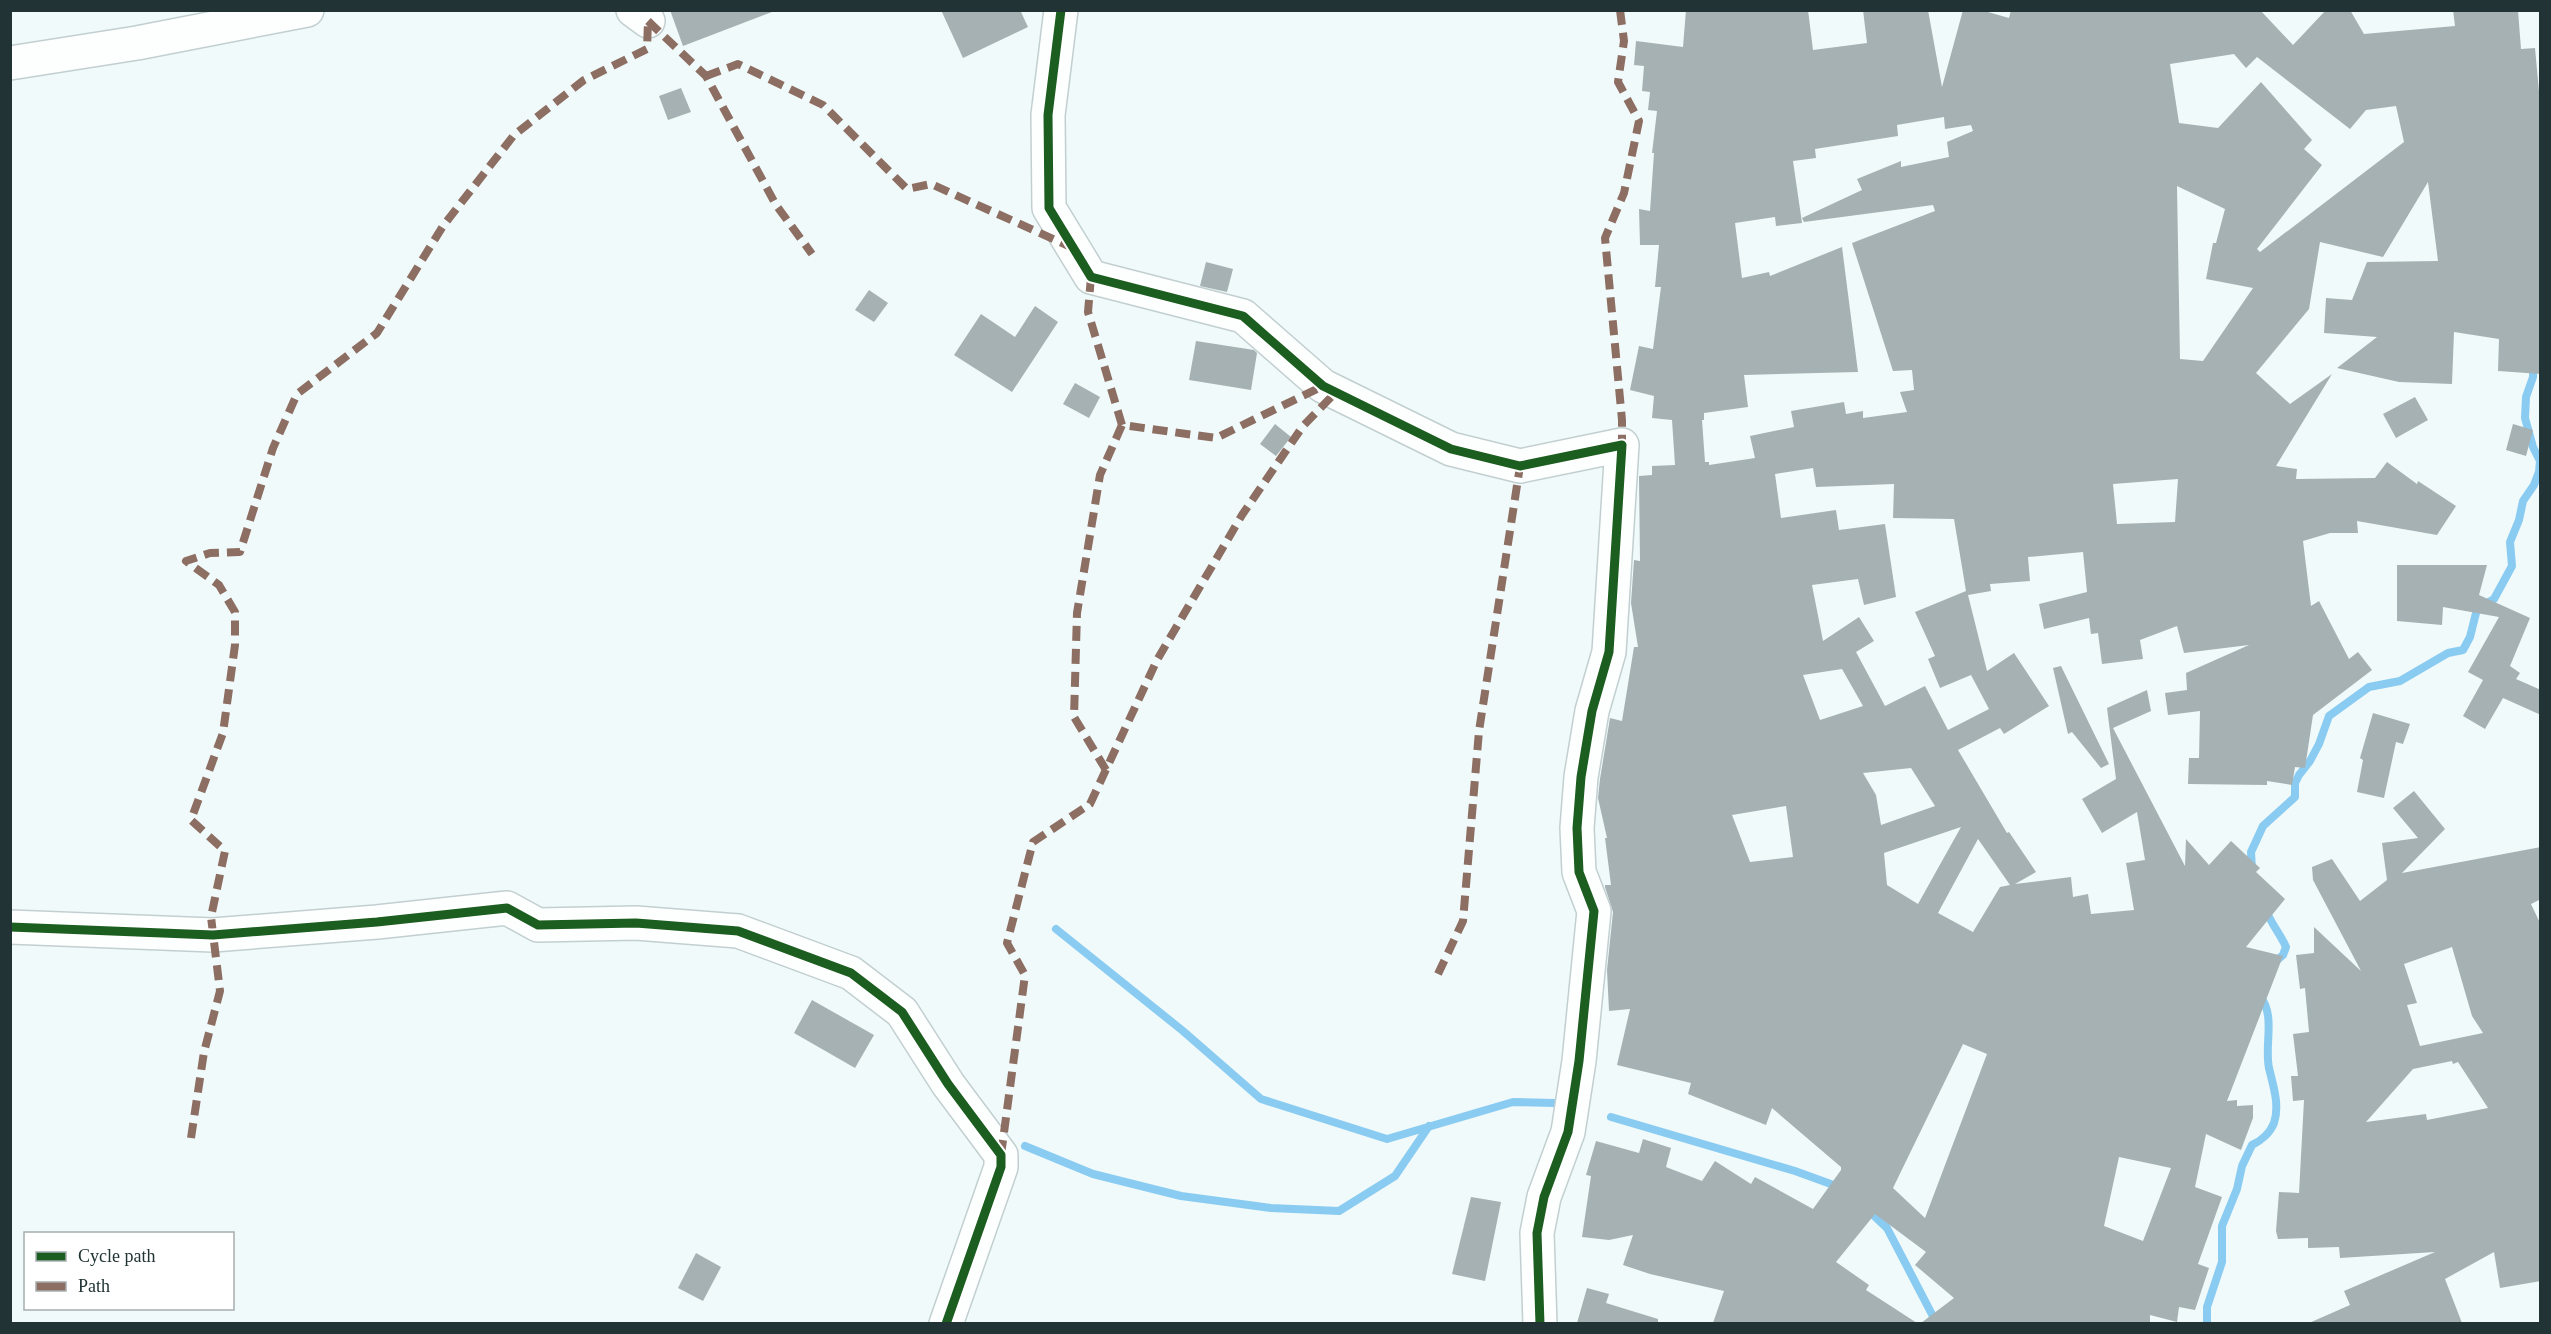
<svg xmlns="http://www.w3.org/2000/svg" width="2551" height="1334" viewBox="0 0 2551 1334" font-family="Georgia,serif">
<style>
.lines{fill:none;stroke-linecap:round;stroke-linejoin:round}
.stream{stroke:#8acbf2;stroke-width:8}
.building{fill:#a5b1b3;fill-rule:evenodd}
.minor-casing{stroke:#c2cfd0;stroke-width:36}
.minor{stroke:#fdfefe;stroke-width:33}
.quiet{stroke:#8d6e63;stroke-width:8;stroke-dasharray:15 8;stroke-linecap:butt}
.cycleway-casing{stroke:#fff;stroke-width:13}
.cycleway{stroke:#1b5e20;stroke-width:9}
</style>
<rect width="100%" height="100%" fill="#f0fafa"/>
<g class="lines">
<g class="stream">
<path d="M2252,869L2251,852L2263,826L2295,797V783L2299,775L2310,761L2319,744L2329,716L2369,687L2400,681L2448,653L2463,650L2470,637L2477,609L2494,599L2512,566L2510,542L2519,520L2523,501L2534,485L2539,472L2540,461L2533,447L2525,418L2526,397L2533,377V364"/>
<path d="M2266,910C2271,924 2280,933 2286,947L2283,955L2276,961"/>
<path d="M1056,929L1183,1031L1261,1099L1387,1139L1513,1102L1554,1103"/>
<path d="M1611,1117L1795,1171L1839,1187"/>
<path d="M1025,1146L1093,1174L1181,1196L1271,1208L1339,1211L1395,1176L1429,1126"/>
<path d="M1867,1209L1887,1228L1937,1324"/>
<path d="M2207,1324V1307L2222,1262V1226L2237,1189L2242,1166L2252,1145C2261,1141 2270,1133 2274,1123C2280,1105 2273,1085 2269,1068C2264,1045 2276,1016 2260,996"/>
</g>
</g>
<g class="building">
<path d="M670,10H771L772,12L683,46Z"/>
<path d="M941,10H1020L1028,27L963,58Z"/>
<path d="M1686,10H1808L1813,50L1867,43L1863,10H1928L1942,87L1963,10H1981L2009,18L2011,10H2260L2293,45L2326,10H2350L2364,34L2455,26L2453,10H2518L2521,49L2535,48L2541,113V374L2498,371L2499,339L2454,332L2452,384L2399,382L2337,368L2377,337L2324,333L2326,298L2352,300L2367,262L2438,261L2428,182L2383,257L2320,242L2309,309L2256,373L2290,404L2332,374L2276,466L2297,469L2296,479L2375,478L2387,462L2417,484L2418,481L2456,506L2437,535L2357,521L2358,533H2330L2303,541L2311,606L2319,601L2349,659L2358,652L2372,670L2313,715L2305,768L2295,767L2292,785L2267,781V785L2188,784L2189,758H2199L2200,711L2168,715L2165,693L2187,690L2186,673L2249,645L2184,653L2177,626L2140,640L2143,659L2102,664L2098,633L2091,634L2089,618L2044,629L2039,604L2087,592L2083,552L2028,557L2030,581L1990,584L1991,591L1968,595L1987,671L2014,653L2049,706L2004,734L2000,728L1958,750L2007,833L2009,832L2036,872L2015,884L2071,877L2073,897L2088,894L2091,914L2134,910L2126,863L2145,860L2137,812L2102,833L2082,799L2116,779L2107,708L2147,690L2151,711L2113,728L2185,866L2186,839L2209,865L2231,841L2260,868L2256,872L2285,899L2246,947L2283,956L2227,1101L2237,1100V1106L2253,1105V1118L2241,1150L2206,1134L2195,1187L2222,1197L2198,1264L2209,1268L2195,1310L2179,1307L2177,1322L2150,1315V1323H1921L1954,1298L1915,1265L1926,1252L1875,1214L1836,1262L1869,1285L1866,1290L1917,1323H1713L1724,1291L1650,1274L1623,1265L1633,1235L1609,1240L1582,1237L1591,1176L1586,1175L1596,1141L1639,1153L1643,1139L1671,1148L1666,1167L1702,1181L1715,1161L1751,1184L1755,1177L1813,1209L1841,1170V1167L1772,1108L1766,1125L1688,1094L1691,1083L1617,1065L1630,1009L1609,1011L1607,970L1613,912L1605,887V885H1611L1605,838H1607L1598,798L1600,779L1610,718L1622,721L1634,647H1638L1631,603L1634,560L1640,561L1639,476L1652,475V466L1675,465L1672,420L1652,418L1654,396L1630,390L1639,346L1653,349L1661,287H1655L1659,245H1640L1639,209L1650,211L1654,153H1652L1657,111L1648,110L1650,92L1642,91L1644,66L1634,65L1636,41L1683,47ZM2234,54L2246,68L2257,57L2350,129L2366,110L2396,106L2404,142L2260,252L2257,249L2322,165L2304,149L2312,140L2261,82L2218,128L2179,123L2170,64ZM1944,117L1945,129L1971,125L1973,131L1947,142L1949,157L1901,167V161L1857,179L1862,190L1802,218L1804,222L1933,205L1935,211L1852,243L1893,371L1912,370L1914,390L1900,392L1907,412L1863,418V411L1846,414L1844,402L1791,411L1794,427L1750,436L1755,458L1709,465V462H1705L1702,420H1704V413L1748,407L1744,375L1858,372L1842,247L1770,276L1769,272L1742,278L1735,223L1775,217L1776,226L1802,223L1793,161L1816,158L1815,149L1898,136L1897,125ZM2177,186L2225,209L2216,243H2213L2206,279L2253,288L2203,361L2180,359ZM1813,468L1816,487L1894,484L1893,518L1954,519L1966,591L1915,612L1935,656L1928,659L1940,688L1971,675L1989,709L1948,730L1925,686L1885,706L1856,652L1874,641L1859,617L1823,641L1812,585L1858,579L1864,605L1896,597L1885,524L1839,530L1836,510L1781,518L1775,474ZM2178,479L2175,522L2117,524L2113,484ZM1842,669L1863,706L1820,720L1803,675ZM1911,768L1935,806L1881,825L1876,795L1863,773ZM1786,806L1793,857L1750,862L1732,815ZM1961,827L1918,904L1887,885L1884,853ZM1978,839L2010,885L2000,887L1973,932L1938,913ZM1963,1044L1987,1054L1925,1218L1893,1188ZM2119,1157L2171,1168L2143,1241L2104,1226Z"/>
<path d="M681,88L691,112L668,120L659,96Z"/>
<path d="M1206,262L1233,269L1227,292L1200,286Z"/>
<path d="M869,290L888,303L874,322L855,310Z"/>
<path d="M1035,306L1058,322L1012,392L954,355L981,314L1015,337Z"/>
<path d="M1196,341L1254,350L1257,353L1251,390L1189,380Z"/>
<path d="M1075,383L1100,397L1089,418L1063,404Z"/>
<path d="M2415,397L2428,420L2396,438L2383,414Z"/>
<path d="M1275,424L1291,437L1276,456L1260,444Z"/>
<path d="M2513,424L2533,430L2526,456L2506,450Z"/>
<path d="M2397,565H2487L2479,595L2530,618L2510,666L2520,673L2516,679L2541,690V715L2503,698L2485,729L2463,716L2483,680L2468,672L2499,617L2443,607L2442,625L2397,621Z"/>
<path d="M2061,666L2109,764L2101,768L2072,732L2068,734L2053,668Z"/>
<path d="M2373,713L2410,724L2403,744L2396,742L2384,798L2357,792L2363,760L2360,758Z"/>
<path d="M2414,791L2445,829L2402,873L2541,847V899L2531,904L2541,925V1281L2500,1288L2494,1252L2445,1279L2462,1323H2309L2350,1305L2344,1291L2435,1252L2340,1258L2339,1247L2308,1248V1238L2278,1239L2276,1231L2279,1192L2299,1193L2304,1100L2293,1101L2291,1076H2298L2293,1034L2309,1032L2305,988L2300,989L2296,955L2314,953V927L2361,971L2313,880L2312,867L2332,859L2360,901L2387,880L2382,843L2418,838L2393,808ZM2452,947L2472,1016L2483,1033L2420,1046L2407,1005L2417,1003L2404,964ZM2452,1061L2453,1064L2458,1062L2488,1108L2427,1120L2426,1114L2366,1122L2413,1069Z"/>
<path d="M812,1000L874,1035L855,1068L794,1033Z"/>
<path d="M1471,1197L1501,1202L1485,1281L1452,1274Z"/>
<path d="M696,1253L721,1267L703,1301L678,1288Z"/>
<path d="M1587,1288L1609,1294L1606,1303L1658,1319V1323H1577Z"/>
</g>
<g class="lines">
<g class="minor-casing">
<g id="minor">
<path d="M633,10L648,21"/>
<path d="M1061,10L1048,115L1049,208L1091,277L1243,316L1323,386L1451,449L1520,466L1622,445L1609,652L1592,711L1581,777L1577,828L1579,872L1594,911L1579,1061L1568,1132L1544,1197L1537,1233L1540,1324"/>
<path d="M10,63L137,43L307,10"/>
<path d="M10,927L213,935L377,922L507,908L538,925L636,923L738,931L851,973L902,1012L948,1084L1001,1155V1167L946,1324"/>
</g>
</g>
<use href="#minor" class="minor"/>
<g class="quiet">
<path d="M1620,10L1624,41L1618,82L1639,121L1624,193L1605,238L1622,420V445"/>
<path d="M648,21L706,76L776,205L812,254"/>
<path d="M706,76L738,64L823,105L907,189L931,184L1071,247"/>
<path d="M1091,277L1088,312L1122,425L1216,438L1323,386"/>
<path d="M1106,770L1074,717L1077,613L1100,475L1122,425"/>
<path d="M1438,974L1463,921L1479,731L1520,466"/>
<path d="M191,1138L204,1052L220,991L211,917L225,851L191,820L223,733L235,645V612L219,585L186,561L210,553L240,552L273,448L297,394L377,333L443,226L514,135L584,80L647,49L648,21"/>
<path d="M1001,1155L1025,975L1007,943L1033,842L1090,804L1157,660L1242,515L1303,426L1336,392"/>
</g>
<g class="cycleway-casing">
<g id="cycleway">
<path d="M1061,10L1048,115L1049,208L1091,277L1243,316L1323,386L1451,449L1520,466L1622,445L1609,652L1592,711L1581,777L1577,828L1579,872L1594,911L1579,1061L1568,1132L1544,1197L1537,1233L1540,1324"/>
<path d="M10,927L213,935L377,922L507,908L538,925L636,923L738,931L851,973L902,1012L948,1084L1001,1155V1167L946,1324"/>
</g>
</g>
<use href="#cycleway" class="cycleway"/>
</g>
<rect width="2551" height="1334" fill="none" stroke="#213334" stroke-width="24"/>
<rect x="24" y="1232" width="210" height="78" fill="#ffffff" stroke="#a6adae" stroke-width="1.5"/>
<rect x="36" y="1252" width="30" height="9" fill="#1b5e20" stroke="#a6adae" stroke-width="1.5"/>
<text x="78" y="1262" font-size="18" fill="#213334">Cycle path</text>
<rect x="36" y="1282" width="30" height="9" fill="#8d6e63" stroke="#a6adae" stroke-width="1.5"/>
<text x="78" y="1292" font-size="18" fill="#213334">Path</text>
</svg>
